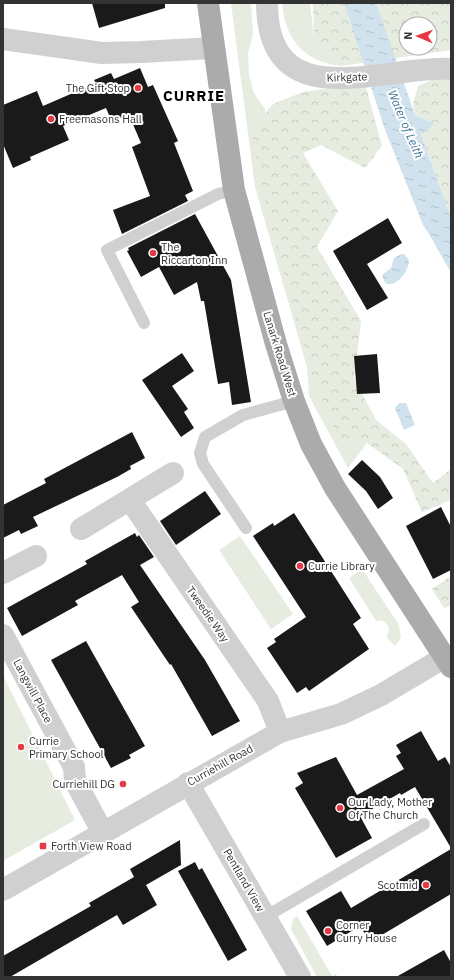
<svg xmlns="http://www.w3.org/2000/svg" width="454" height="980" viewBox="0 0 454 980" font-family="'IBM Plex Sans',sans-serif">
<style>
.green{fill:#e6ecdf}
.forest{fill:url(#forest-crowns);fill-rule:evenodd}
.water{fill:url(#water-ripples)}
.building{fill:#1a1a1a}
.lines{fill:none;stroke-linecap:round;stroke-linejoin:round}
.service{stroke:#d0d0d0;stroke-width:12}
.minor{stroke:#d0d0d0;stroke-width:22}
.tertiary{stroke:#d0d0d0;stroke-width:22}
.primary{stroke:#ababab;stroke-width:22}
.poi-dot{fill:#e63946;stroke:#fff;stroke-width:1.5}
.labels{text-anchor:middle;dominant-baseline:central;stroke-width:4;stroke-linejoin:round;paint-order:stroke}
.street-label{font-size:11px;fill:#333;stroke:#fff}
.poi-label{font-size:11px;fill:#333;stroke:#fff;text-anchor:start}
.water-label{font-size:12px;font-style:italic;fill:#3f7597;stroke:#fff}
.district-label{font-size:15px;font-weight:bold;letter-spacing:1px;fill:#000;stroke:#fff}
</style>
<defs>
<pattern id="forest-crowns" width="20" height="18" patternUnits="userSpaceOnUse"><rect width="20" height="18" fill="#e6ecdf"/><path d="M2 6a3 3 0 1 1 6 0M12 15a3 3 0 1 1 6 0" fill="none" stroke="#c6cbc0"/></pattern>
<pattern id="water-ripples" width="26" height="14" patternUnits="userSpaceOnUse"><rect width="26" height="14" fill="#cfe2ee"/><path d="M2 4q2-2 4 0t4 0M15 11q2-2 4 0t4 0" fill="none" stroke="#b2c2cd"/></pattern>
</defs>
<rect width="100%" height="100%" fill="#fff"/>
<g class="green">
<path d="M231,3H251L253,33L248,54L249,75L254,93L265,109L266,175L367,443L348,468L309,396L307,367L255,187Z"/>
<path d="M282,3H310L314,39L341,66C304,62 285,39 282,3Z"/>
<path d="M240,536L293,614L271,629L219,550Z"/>
<path d="M362,569L399,625L401,638L395,646L386,637C393,629 386,618 376,621L349,578Z"/>
<path d="M3,675L75,820L3,861Z"/>
<path d="M297,916L332,976L336,974L338,977H317L291,929L293,919Z"/>
</g>
<g class="forest">
<path d="M313,3H451V50L341,66L314,39ZM406,24H430V48H406Z"/>
<path d="M434,79L451,80V217L421,135L435,124L415,115L413,104L418,86Z"/>
<path d="M365,83L382,146L365,168L321,145L303,153L338,211L317,247L361,321L354,378L376,420L406,444L433,483L451,469V500L422,512L403,469L367,443H340L310,370L272,231L251,130L273,104L303,92Z"/>
<path d="M451,576V606L444,608L432,589Z"/>
</g>
<g class="water">
<path d="M344,3H376L415,115L435,124L421,135L451,217V272C441,257 434,240 423,225L385,130Z"/>
<path d="M401,254H404L409,260C409,271 397,288 385,283L382,275L391,268L394,258Z"/>
<path d="M399,403H406L415,425L404,430L395,408Z"/>
</g>
<g class="building">
<path d="M92,3H165V8L99,28Z"/>
<path d="M140,68L148,87L153,85L178,141L174,143L193,191L185,195L188,201L122,234L113,210L150,196L132,147L141,143L129,115L112,122L106,108L63,126L69,140L30,157L31,160L13,168L3,144V105L37,91L43,106L96,83L94,80L111,73L114,79Z"/>
<path d="M195,214L231,280L251,402L232,405L229,382L218,384L204,301H201L197,282L174,295L159,267L141,277L127,251L129,250L128,248Z"/>
<path d="M388,218L402,243L367,264L388,298L367,310L333,251Z"/>
<path d="M182,353L194,371L172,386L188,409L184,412L194,428L181,437L142,380Z"/>
<path d="M377,354L380,393L357,394L354,356Z"/>
<path d="M132,432L145,458L130,466L131,469L117,477L33,517L38,526L21,534L19,530L3,538V505L46,483L44,479Z"/>
<path d="M362,460L380,477L393,498L378,509L366,491L348,474Z"/>
<path d="M205,491L221,514L176,545L160,521Z"/>
<path d="M441,507L451,527V570L433,579L406,526Z"/>
<path d="M294,513L361,618L353,624L369,649L309,691L306,687L297,693L267,648L276,642L274,639L306,617L253,536L273,523L274,526Z"/>
<path d="M135,533L137,537L139,535L154,557L140,565L205,660L240,721L212,736L171,664L170,665L131,607L139,602L122,575L75,601L78,605L22,636L7,608L87,564L85,561Z"/>
<path d="M86,641L145,746L129,755L131,758L111,768L51,660Z"/>
<path d="M421,731L438,761L445,757L451,767V848L415,787L401,795L400,793L360,816L372,838L336,858L295,788L303,783L297,773L336,757L357,795L404,769L396,756L401,753L396,745Z"/>
<path d="M180,840L181,865L146,885L157,905L123,925L117,915L10,977H3V956L91,906L89,903L134,877L130,869Z"/>
<path d="M451,849V894L370,942L360,926L327,946L306,911L341,891L351,908Z"/>
<path d="M195,862L199,870L202,868L247,950L228,961L178,871Z"/>
<path d="M444,950L451,963V977H396Z"/>
</g>
<g class="lines">
<g class="service">
<path d="M144,323L107,250L218,194L234,190"/>
<path d="M246,528L203,464L200,453L205,437L243,415L294,401"/>
<path d="M265,917L424,824"/>
</g>
<g class="minor">
<path d="M267,3C268,119 382,65 451,69"/>
<path d="M130,500L268,701L280,732"/>
<path d="M81,529L173,473"/>
<path d="M3,573L36,556"/>
<path d="M3,635L74,767L75,781L103,833"/>
<path d="M188,783L300,977"/>
</g>
<g class="tertiary">
<path d="M3,39L102,53L141,52L213,48"/>
<path d="M3,890L280,732L341,714L381,695L445,657"/>
</g>
<path class="primary" d="M208,3L234,190L276,344L294,401L311,444L335,488L451,667"/>
</g>
<g class="poi-dot">
<circle cx="138" cy="88" r="4"/>
<circle cx="51" cy="119" r="4"/>
<circle cx="153" cy="253" r="4"/>
<circle cx="300" cy="566" r="4"/>
<circle cx="21" cy="747" r="4"/>
<circle cx="123" cy="784" r="4"/>
<circle cx="340" cy="808" r="4"/>
<rect x="39" y="842" width="8" height="8" rx="2"/>
<circle cx="426" cy="885" r="4"/>
<circle cx="328" cy="931" r="4"/>
</g>
<g class="labels">
<g class="street-label">
<text transform="translate(347 77) rotate(-2)">Kirkgate</text>
<text transform="translate(280 354) rotate(73)">Lanark Road West</text>
<text transform="translate(208 614) rotate(55)">Tweedie Way</text>
<text transform="translate(33 691) rotate(62)">Langwill Place</text>
<text transform="translate(220 765) rotate(-29)">Curriehill Road</text>
<text transform="translate(244 880) rotate(60)">Pentland View</text>
</g>
<g class="poi-label">
<text x="130" y="88" text-anchor="end">The Gift Stop</text>
<text x="59" y="119">Freemasons Hall</text>
<text x="161" y="247">The<tspan x="161" dy="13">Riccarton Inn</tspan></text>
<text x="308" y="566">Currie Library</text>
<text x="29" y="741">Currie<tspan x="29" dy="13">Primary School</tspan></text>
<text x="115" y="784" text-anchor="end">Curriehill DG</text>
<text x="348" y="802">Our Lady, Mother<tspan x="348" dy="13">Of The Church</tspan></text>
<text x="51" y="846">Forth View Road</text>
<text x="418" y="885" text-anchor="end">Scotmid</text>
<text x="336" y="925">Corner<tspan x="336" dy="13">Curry House</tspan></text>
</g>
<g class="water-label">
<text transform="translate(406 124) rotate(67)">Water of Leith</text>
</g>
<g class="district-label">
<text x="194" y="95">CURRIE</text>
</g>
</g>
<rect width="454" height="980" fill="none" stroke="#333333" stroke-width="8"/>
<g transform="translate(418 36) rotate(272)"><circle r="19" fill="#ffffff" stroke="#adadad"/>
<path d="M0-3L7 15L0 10L-7 15Z" fill="#e63946"/>
<text y="-6" font-size="11" font-weight="bold" text-anchor="middle" fill="#333333">N</text>
</g>
</svg>
